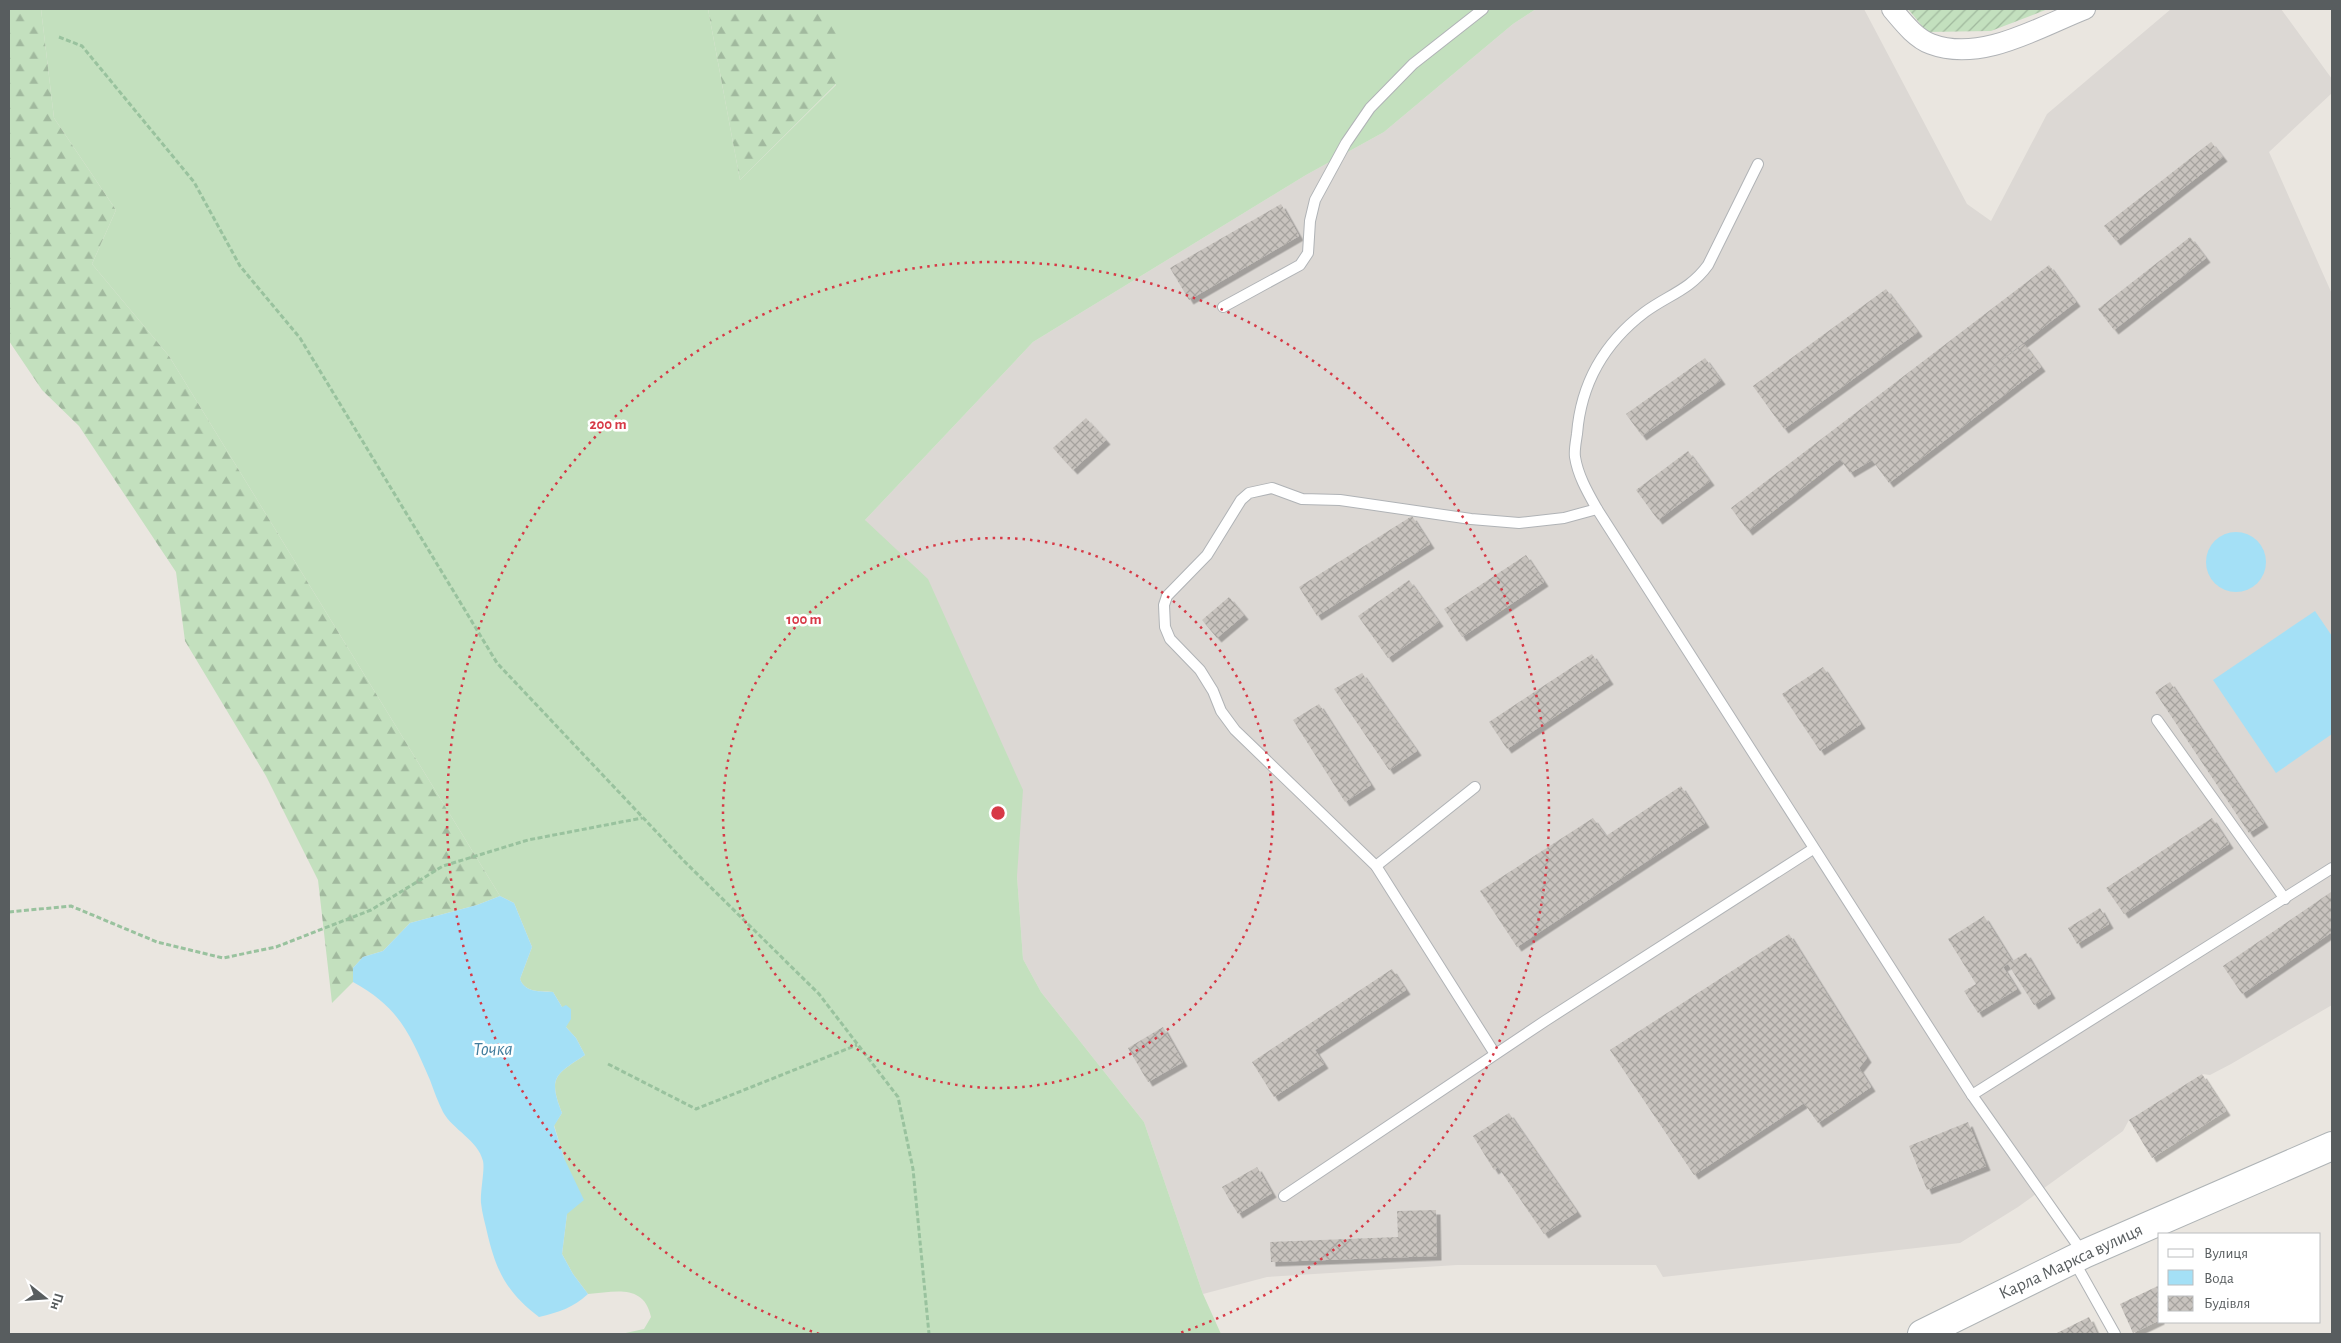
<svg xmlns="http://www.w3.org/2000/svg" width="2341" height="1343" viewBox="0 0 2341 1343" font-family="'Alegreya Sans',sans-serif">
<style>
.industrial{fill:#dcd8d4}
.grass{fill:#c3e0be}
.forest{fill:url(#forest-firs)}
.garden{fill:url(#garden-furrows)}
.water{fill:#a4e0f6}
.building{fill:url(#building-cross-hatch);filter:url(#shadow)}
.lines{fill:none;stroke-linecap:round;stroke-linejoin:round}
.lane-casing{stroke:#b0b3b6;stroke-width:12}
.street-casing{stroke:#b0b3b6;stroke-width:22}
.secondary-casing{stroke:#afb4b6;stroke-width:30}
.path{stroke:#99c29e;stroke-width:3;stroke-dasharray:5 2.5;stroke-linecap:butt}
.lane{stroke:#fff;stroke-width:10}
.street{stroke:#fff;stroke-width:20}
.secondary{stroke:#fff;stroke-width:28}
.ring{fill:none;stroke:#d73946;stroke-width:2.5;stroke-dasharray:2.5 5}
.labels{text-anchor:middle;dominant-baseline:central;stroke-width:5;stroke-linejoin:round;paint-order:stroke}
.street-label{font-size:18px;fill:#585d5f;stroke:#fff}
.water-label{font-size:19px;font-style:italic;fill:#417d9d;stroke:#fff}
.centre{fill:#d73946;stroke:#fff;stroke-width:2.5}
.ring-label{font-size:15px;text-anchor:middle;font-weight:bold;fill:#d73946;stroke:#fff;stroke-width:5;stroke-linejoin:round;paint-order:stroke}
</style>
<defs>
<pattern id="forest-firs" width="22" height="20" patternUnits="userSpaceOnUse" patternTransform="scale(1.25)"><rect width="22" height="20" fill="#c3e0be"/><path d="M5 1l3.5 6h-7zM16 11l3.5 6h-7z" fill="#a1b99e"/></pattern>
<pattern id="garden-furrows" width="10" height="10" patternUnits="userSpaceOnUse" patternTransform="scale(1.25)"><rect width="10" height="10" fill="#c3e0be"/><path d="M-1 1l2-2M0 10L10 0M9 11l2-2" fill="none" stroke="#a1b99e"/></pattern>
<pattern id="building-cross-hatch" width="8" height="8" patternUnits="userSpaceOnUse" patternTransform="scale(1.25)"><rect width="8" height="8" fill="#c8c3be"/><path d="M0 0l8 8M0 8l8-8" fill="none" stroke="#a5a29e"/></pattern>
<filter id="shadow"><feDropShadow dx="4.5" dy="4.5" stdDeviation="0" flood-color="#0004"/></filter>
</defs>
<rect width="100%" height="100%" fill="#eae6e0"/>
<path class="industrial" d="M1536,9H1864L1967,204L1991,221L2047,114L2171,9H2281L2332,79V93L2269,152L2332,294V1005L2231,1064L2210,1075L2202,1074L2129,1120L2123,1131L2018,1207L1960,1243L1663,1277L1656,1265H1457L1267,1277L1203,1294L1144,1122L1041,992L1023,959L1017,876L865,520L1033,342L1306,175L1384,132L1513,24Z"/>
<path class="grass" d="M41,9H708L740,180L836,85V9H1536L1513,24L1384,132L1306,175L1033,342L865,520L928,579L1023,790L1017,876L1023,959L1041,992L1144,1122L1203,1294L1221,1334H621L644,1329L651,1317C644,1283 614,1292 588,1294L573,1274L562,1254L567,1214L564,1158L554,1125L562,1113C548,1077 555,1075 585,1055L576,1038L566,1027L562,1007L553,992C540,991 525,993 520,979L532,947L514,903L500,896L169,356L92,264L116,210L54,118Z"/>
<g class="forest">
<path d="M9,9H41L54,118L116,210L92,264L169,356L500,896L477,905L410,923L383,951L363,957L353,968V982L332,1003L318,880L266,776L185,641L176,572L79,426L42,390L9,341Z"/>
<path d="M708,9H836V84L740,180Z"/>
</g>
<path class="garden" d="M1908,9H2048L1991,31L1927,32Z"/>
<g class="water">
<circle cx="2236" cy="562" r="30"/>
<path d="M2315,611L2332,636V734L2276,773L2213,680Z"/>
<path d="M500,896L514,903L532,947L520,979C525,993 540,991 553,992L562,1007L566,1005L571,1009V1019L566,1027L576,1038L585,1055C555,1075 548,1077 562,1113L554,1126L564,1158L584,1200L567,1214L562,1254L573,1274L588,1294C573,1308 559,1312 539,1317C507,1293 496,1271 487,1232C485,1223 482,1213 481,1203C480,1191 485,1170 483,1161C478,1140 453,1130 443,1112C438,1102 434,1091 430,1080C410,1034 399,1007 353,982V968L363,957L383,951L410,923L477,905Z"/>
</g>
<g class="building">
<path d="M2211,142L2223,157L2116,241L2104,226Z"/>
<path d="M1281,204L1299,236L1189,300L1170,268Z"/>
<path d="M2190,237L2206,258L2114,330L2098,309Z"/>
<path d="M2049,265L2076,302L1960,392L2024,344L2041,367L1889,483L1872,460L1850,473L1840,459L1748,531L1731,508Z"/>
<path d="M1886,289L1918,332L1784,429L1753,386Z"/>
<path d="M1705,358L1721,380L1642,436L1626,414Z"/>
<path d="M1086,418L1106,440L1073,470L1053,448Z"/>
<path d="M1688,451L1710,481L1658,520L1636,490Z"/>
<path d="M1412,516L1430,544L1317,616L1299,587Z"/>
<path d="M1526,555L1544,582L1462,637L1444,609Z"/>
<path d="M1409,580L1439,622L1388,658L1358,616Z"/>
<path d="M1229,597L1244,615L1217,638L1202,620Z"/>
<path d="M1592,654L1609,680L1507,749L1489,722Z"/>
<path d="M1823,667L1861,724L1820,751L1782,694Z"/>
<path d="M1362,673L1417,751L1389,770L1334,689Z"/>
<path d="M2170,682L2264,823L2249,833L2155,692Z"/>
<path d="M1319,704L1371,785L1345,802L1293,720Z"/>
<path d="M1681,786L1705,823L1517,947L1480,891L1593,818L1606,836Z"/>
<path d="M2212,818L2229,844L2124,914L2106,888Z"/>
<path d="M2331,892L2332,932L2242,994L2223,966Z"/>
<path d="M2100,908L2109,924L2077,944L2068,928Z"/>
<path d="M1984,916L2012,961L2026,953L2051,994L2034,1005L2008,964L2003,967L2017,989L1978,1013L1964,991L1976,984L1948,939Z"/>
<path d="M1789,934L1867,1058L1859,1068L1871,1087L1818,1123L1804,1103L1694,1175L1610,1050Z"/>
<path d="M1392,969L1406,990L1315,1050L1324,1064L1274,1097L1252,1062Z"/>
<path d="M1163,1027L1183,1062L1148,1082L1128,1048Z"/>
<path d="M2202,1074L2226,1111L2152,1158L2129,1120Z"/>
<path d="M1509,1113L1577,1212L1544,1234L1498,1167L1494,1170L1473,1136Z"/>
<path d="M1968,1122L1986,1166L1927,1190L1909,1146Z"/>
<path d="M1257,1167L1272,1193L1238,1214L1222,1187Z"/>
<path d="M1436,1210L1437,1256L1271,1262L1270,1242L1398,1237L1397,1211Z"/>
<path d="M2160,1285V1320L2133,1333L2120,1304Z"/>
<path d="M2089,1317L2097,1334H2055Z"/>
</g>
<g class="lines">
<g class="lane-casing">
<g id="lane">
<path d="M1758,164L1708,265C1690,290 1668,295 1645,312C1604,343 1581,383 1577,434C1576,441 1574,450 1575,457C1578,476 1588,493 1597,509L1972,1095L2083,1253"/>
<path d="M1223,307L1300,265L1308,253L1310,221L1315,200L1346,143L1370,108L1413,64L1483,9"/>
<path d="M2157,720L2285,899"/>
<path d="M1376,866L1475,787"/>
<path d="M1495,1054L1376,866L1235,730L1221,711L1213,691L1200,670L1170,639L1165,627L1164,605L1167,596L1207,555L1241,500L1249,493L1272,488L1302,499L1340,500L1471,519L1519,523L1564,518L1597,509"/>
<path d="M1972,1095L2332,868"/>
<path d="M1284,1196L1545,1021L1813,849"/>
<path d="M2074,1261L2115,1334"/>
</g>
</g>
<g class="street-casing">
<path id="street" d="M1892,9C1903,22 1915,38 1931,44C1981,63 2039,27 2085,9"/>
</g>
<g class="secondary-casing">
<path id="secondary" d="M1922,1334L2084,1254L2332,1146"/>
</g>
<g class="path">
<path d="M59,37L82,46L194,182L240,266L300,338L497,663L683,860L819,994L898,1097L913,1169L929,1334"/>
<path d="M9,912L71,906L157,942L223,958L276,947L371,910L443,866L528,840L642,818"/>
<path d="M608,1064L696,1109L857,1045"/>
</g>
<use href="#lane" class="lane"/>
<use href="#street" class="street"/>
<use href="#secondary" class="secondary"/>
</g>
<g class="ring">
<circle cx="998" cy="813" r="275"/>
<path d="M819 1334A551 551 0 1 1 1177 1334"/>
</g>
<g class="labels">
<g class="street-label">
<text transform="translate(2071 1262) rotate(-25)">Карла Маркса вулиця</text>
</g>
<g class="water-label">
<text x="493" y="1049">Точка</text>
</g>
</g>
<circle cx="998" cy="813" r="8" class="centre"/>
<g class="ring-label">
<text x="608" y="429">200 m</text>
<text x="804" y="624">100 m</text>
</g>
<rect width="2341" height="1343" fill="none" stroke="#585d5f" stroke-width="20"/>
<rect x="2158" y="1233" width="162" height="90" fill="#ffffff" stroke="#bcbebf"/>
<rect x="2168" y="1249" width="25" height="8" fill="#ffffff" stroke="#bcbebf"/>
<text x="2204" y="1258" font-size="15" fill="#585d5f">Вулиця</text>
<rect x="2168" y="1270" width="25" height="15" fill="#a4e0f6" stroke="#bcbebf"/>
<text x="2204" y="1283" font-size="15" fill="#585d5f">Вода</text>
<rect x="2168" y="1296" width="25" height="15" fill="url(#building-cross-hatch)" stroke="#bcbebf"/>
<text x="2204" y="1308" font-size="15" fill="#585d5f">Будівля</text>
<g transform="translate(45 1298) rotate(107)" stroke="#ffffff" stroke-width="4" paint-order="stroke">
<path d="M0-4L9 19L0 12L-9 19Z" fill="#585d5f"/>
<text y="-8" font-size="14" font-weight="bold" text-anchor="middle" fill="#585d5f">Пн</text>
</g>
</svg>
